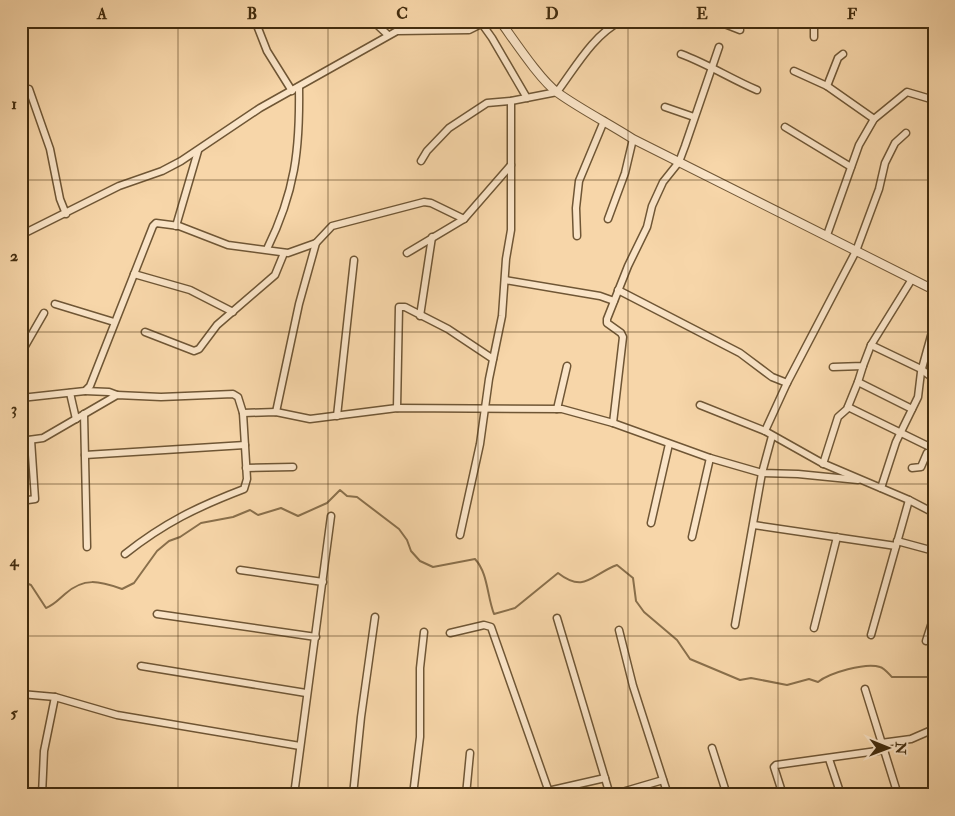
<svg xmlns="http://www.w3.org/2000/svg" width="955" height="816" viewBox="0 0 955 816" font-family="'IM FELL Double Pica',serif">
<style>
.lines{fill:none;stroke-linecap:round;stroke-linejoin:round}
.stream{stroke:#896f4b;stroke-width:2}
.minor-casing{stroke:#6f5635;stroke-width:9}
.tertiary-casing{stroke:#6f5635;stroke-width:10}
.minor{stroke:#fae4c7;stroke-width:6}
.tertiary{stroke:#fae4c7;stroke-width:8}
.grid{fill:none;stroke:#422c0e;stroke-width:1;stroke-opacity:0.55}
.neatline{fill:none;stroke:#422c0e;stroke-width:2}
.grid-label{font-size:16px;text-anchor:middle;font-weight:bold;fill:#422c0e}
</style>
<rect width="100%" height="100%" fill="#f7d6a9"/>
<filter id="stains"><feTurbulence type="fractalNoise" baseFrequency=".004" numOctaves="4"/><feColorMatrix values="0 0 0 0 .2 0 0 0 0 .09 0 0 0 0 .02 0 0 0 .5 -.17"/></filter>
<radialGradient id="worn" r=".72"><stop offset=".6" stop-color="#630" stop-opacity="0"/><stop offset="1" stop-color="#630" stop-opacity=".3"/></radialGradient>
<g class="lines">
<path class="stream" d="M21,581L31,585L46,608C54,605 58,600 65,594C84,577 99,581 122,589L134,583L157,551L169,541L180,537L201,523L233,517L250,510L258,515L281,508L298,516L327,503L340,490L347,496L357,497L399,529L407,540L411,551L420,561L433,567L475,559C488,573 487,596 494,614L515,608L558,573C585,594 592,574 617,565L633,578L636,601L644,612L677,640L690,659L740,680L751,678L787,685L809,679L818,682C829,673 866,662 880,667C884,668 889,674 892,677H934"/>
<g class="minor-casing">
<g id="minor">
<path d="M373,21L388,35"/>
<path d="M409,21L412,30"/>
<path d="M717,21L740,30"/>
<path d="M814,21V37"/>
<path d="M256,23L267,51L292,91"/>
<path d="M482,24L492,38L527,98"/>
<path d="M681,54C708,64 731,79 757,90"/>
<path d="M794,71L827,86L874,119"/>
<path d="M827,86L838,58L843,54"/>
<path d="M29,89L50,149L60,199L66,214"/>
<path d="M665,107L694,117"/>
<path d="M785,127L851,167"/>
<path d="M421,161L427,151L449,128L487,103L511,101L557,92C575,68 593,35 621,21"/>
<path d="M608,219L625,173L633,139"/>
<path d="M176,226L198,151"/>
<path d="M21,235L119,186L162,171L181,161L260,108L397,31L469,30L487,21"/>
<path d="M827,235L859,145L874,119L907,92L934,100"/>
<path d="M577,236L576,208L579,181L604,121"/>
<path d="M267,249C295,192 300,150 299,87"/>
<path d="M407,253L464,219L511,165"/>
<path d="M134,274L190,290L233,312"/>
<path d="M505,280L600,296L614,301"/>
<path d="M618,290L740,353L772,377L787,383"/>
<path d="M55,304L114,322"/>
<path d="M420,316L432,237"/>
<path d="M145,332L194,351L199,349L217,325L275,275L284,253"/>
<path d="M871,345L921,369L934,379"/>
<path d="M21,353L44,313"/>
<path d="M863,366L858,382L912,409"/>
<path d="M833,367L863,366L871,345L912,279"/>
<path d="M85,391L109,392L117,395"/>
<path d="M70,393L76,419"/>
<path d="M21,398L85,391L90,386L153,226L156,223L179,226L228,245L288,253L316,243L332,226L424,202L431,203L464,219"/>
<path d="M700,405L765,431L822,463L909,500L934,513"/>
<path d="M848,407L934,449"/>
<path d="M397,408L399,307H405L448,329L493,359"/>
<path d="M557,409L567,366"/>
<path d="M276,412L299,304L316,243"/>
<path d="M84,414L87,547"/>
<path d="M337,416L354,260"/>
<path d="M613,423L623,337L621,333L607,323V319L628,266L647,227L652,206L663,182L679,162L685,146L719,47"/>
<path d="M765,431L787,383L856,251L879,189L885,163L895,143L906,133"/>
<path d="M21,441L43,438L117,395L161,397L233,394L238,397L243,413L276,412L310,419L397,408L562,409L613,423L710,458L762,473L798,474L858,480"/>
<path d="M85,455L245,445"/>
<path d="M823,464L838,417L847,409L858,382"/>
<path d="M246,468L293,467"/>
<path d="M912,468L921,467L927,453L934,452"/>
<path d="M881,488L896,442L918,397L921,372L934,325"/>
<path d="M21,501L35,499L31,440"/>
<path d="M651,523L669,444"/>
<path d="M754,525L896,546"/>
<path d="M460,535L480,444L489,379L502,316L506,259L511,230V101"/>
<path d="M692,537L710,458"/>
<path d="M897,541L934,551"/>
<path d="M125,554C164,523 197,507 244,489L247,479L243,413"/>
<path d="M240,570L323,582"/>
<path d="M157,614L316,637"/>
<path d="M557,618L610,795"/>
<path d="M735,625L762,473L772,436"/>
<path d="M814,628L837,537"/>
<path d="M619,630L633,686L668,795"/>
<path d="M450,633L484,625L491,627L550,795"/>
<path d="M871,635L909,500"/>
<path d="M926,641L934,616"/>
<path d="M141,666L306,693"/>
<path d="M865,689L898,795"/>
<path d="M21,694L55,697L117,715L300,746"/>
<path d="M881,743L911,739L934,729"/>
<path d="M712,748L727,795"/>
<path d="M829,759L841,795"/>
<path d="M548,791L605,778"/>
<path d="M42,795L44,751L55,697"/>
<path d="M294,795L331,516"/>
<path d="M353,795L361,717L375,617"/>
<path d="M413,795L420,737V668L424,632"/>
<path d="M466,795L470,753"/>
<path d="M612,795L663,780"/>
<path d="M783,795L774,767L776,765L884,750"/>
<path d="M910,795L934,791"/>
</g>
</g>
<g class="tertiary-casing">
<path id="tertiary" d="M500,21C514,40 540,80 558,93C582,110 608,123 633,139L934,290"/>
</g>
<use href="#minor" class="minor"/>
<use href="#tertiary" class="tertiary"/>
</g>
<path class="grid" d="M178,21V795M328,21V795M478,21V795M628,21V795M778,21V795M21,180H934M21,332H934M21,484H934M21,636H934"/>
<rect width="955" height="816" fill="none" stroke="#f7d6a9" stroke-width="55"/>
<g transform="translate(888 748) rotate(91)" stroke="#fae4c7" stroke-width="4" paint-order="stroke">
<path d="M0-4L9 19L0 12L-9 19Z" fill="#422c0e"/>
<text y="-8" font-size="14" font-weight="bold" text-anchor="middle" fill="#422c0e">N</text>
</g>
<rect x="28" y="28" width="900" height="760" class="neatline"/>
<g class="grid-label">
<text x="102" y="19">A</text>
<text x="252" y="19">B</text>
<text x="402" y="19">C</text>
<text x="552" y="19">D</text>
<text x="702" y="19">E</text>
<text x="852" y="19">F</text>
<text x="14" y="109">1</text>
<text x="14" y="261">2</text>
<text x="14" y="414">3</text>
<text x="14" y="566">4</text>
<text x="14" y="718">5</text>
</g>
<rect width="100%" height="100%" filter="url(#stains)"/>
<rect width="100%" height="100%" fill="url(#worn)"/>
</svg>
